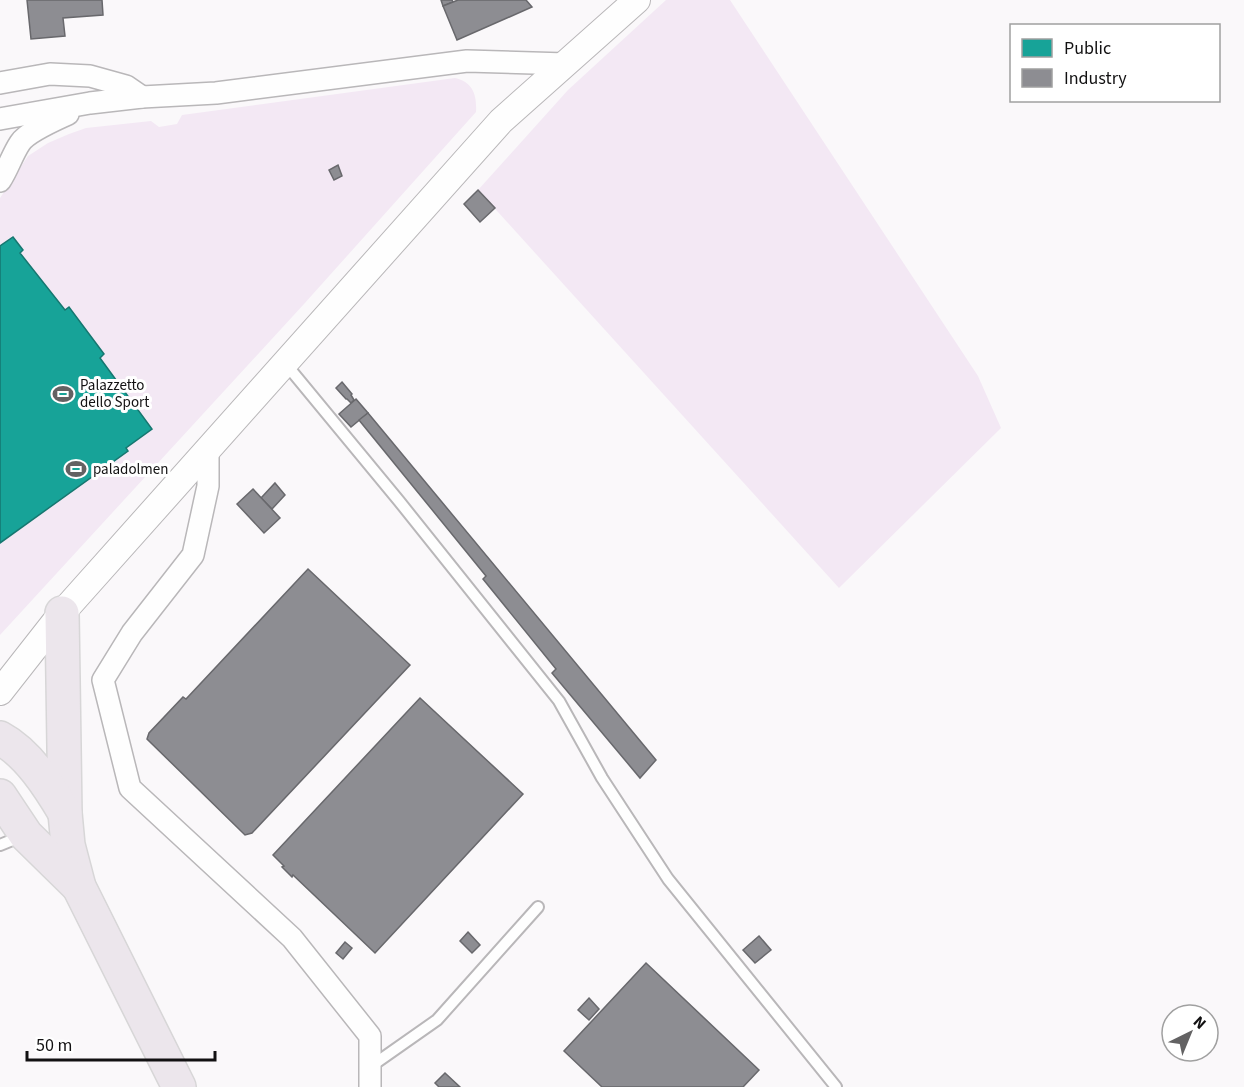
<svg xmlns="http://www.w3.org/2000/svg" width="1244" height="1087" viewBox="0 0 1244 1087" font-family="'Source Sans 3',sans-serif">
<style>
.green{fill:#f3e8f4}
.public{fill:#17a398;stroke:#167770;stroke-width:1.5}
.industry{fill:#8d8d92;stroke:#68686c;stroke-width:1.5}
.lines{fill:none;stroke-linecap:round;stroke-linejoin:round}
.service-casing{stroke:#b9b7b9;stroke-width:14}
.minor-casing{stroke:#b9b7b9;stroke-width:24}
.tertiary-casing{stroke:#b9b7b9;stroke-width:28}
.trunk-casing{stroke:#d7d6d7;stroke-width:36}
.service{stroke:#fefefe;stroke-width:10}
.minor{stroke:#fefefe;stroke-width:21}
.tertiary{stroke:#fefefe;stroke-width:26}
.trunk{stroke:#ece6ec;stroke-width:33}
.labels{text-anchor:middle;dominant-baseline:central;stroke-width:6;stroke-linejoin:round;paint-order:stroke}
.poi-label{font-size:15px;fill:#121112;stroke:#fff;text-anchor:start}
</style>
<rect width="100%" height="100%" fill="#faf8fa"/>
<g class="green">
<path d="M666,0H730L978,376L1001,428L839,588L478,190L568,90Z"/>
<path d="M455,78C473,82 477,95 476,112L304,304L0,635V198L28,156L48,143L69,134L86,128L151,121L159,127L177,124L182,115Z"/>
</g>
<path class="public" d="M13,237L23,250L20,253L65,310L69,307L104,354L100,358L152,429L126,448L128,451L0,543V246Z"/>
<g class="industry">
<path d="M27,0H102L103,15L63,18L65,36L31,39Z"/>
<path d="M441,0H452L453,2L443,6Z"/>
<path d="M458,0H526L532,7L457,40L443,6Z"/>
<path d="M338,165L342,176L334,180L329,170Z"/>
<path d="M478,190L495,208L480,222L464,204Z"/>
<path d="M342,382L352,394L351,395L354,400L351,403L347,399H346L336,388Z"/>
<path d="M356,399L368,413L351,427L339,414Z"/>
<path d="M368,413L656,760L640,778L552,673L556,669L483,579L486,576L359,420Z"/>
<path d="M275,483L285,495L272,509L261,498Z"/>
<path d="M253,489L280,518L264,533L237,504Z"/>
<path d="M308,569L410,665L252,833L245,835L147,739L149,733L183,697L186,699Z"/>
<path d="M420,698L523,794L375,953L293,875L292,877L282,867L284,866L273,855Z"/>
<path d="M468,932L480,945L472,953L460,941Z"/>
<path d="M759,936L771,950L755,963L743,950Z"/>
<path d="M345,942L352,948L343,959L336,953Z"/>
<path d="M646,963L759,1070L743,1087H602L564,1051Z"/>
<path d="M589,998L599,1009L589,1020L578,1010Z"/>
<path d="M445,1073L460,1087H439L435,1083Z"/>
</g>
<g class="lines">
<g class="service-casing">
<g id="service">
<path d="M285,363L399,501L559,701L602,778L668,879L836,1087"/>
<path d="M0,845L22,836"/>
<path d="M370,1067L437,1020L538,907"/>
</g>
</g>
<g class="minor-casing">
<g id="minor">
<path d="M0,83L50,74L90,76L126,86L142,97"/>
<path d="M0,119L90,103L142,97L216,93L467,61L566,64"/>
<path d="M0,181C8,169 12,155 20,143C27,132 55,120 68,114"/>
<path d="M208,450V486L193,555L132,633L103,680L130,788L292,938L370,1036V1087"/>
</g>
</g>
<g class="tertiary-casing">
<path id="tertiary" d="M0,692L62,613L501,121L637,0"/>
</g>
<g class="trunk-casing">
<g id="trunk">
<path d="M62,613L65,813L68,845L79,887L179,1087"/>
<path d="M0,738C28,753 49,786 65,813"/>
<path d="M0,796L26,835L79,887"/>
</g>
</g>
<use href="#service" class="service"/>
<use href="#minor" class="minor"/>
<use href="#tertiary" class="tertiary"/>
<use href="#trunk" class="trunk"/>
</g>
<defs>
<g id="stadium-bare" transform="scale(1.62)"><path d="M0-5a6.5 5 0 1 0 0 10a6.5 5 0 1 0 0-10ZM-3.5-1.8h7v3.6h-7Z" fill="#636263" stroke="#fff" stroke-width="2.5" paint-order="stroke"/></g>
</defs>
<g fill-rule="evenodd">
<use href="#stadium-bare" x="63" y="394"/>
<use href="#stadium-bare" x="76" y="469"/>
</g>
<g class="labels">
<g class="poi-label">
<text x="80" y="385">Palazzetto<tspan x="80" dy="17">dello Sport</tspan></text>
<text x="93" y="469">paladolmen</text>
</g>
</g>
<rect x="1010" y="24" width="210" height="78" fill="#ffffff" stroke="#a0a0a0" stroke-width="1.5"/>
<rect x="1022" y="39" width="30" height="18" fill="#17a398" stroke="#a0a0a0" stroke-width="1.5"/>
<text x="1064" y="54" font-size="18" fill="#121112">Public</text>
<rect x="1022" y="69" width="30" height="18" fill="#8d8d92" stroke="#a0a0a0" stroke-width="1.5"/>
<text x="1064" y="84" font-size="18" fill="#121112">Industry</text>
<g transform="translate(1190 1033) rotate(43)"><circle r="28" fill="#ffffff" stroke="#a0a0a0" stroke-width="1.5"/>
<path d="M0-4.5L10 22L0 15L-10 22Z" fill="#636263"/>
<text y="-9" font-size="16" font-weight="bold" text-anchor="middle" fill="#121112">N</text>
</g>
<path d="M27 1051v9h188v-9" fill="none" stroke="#121112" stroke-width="3"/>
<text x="36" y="1051" font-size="18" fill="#121112" stroke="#ffffff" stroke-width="4.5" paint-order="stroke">50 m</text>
</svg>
